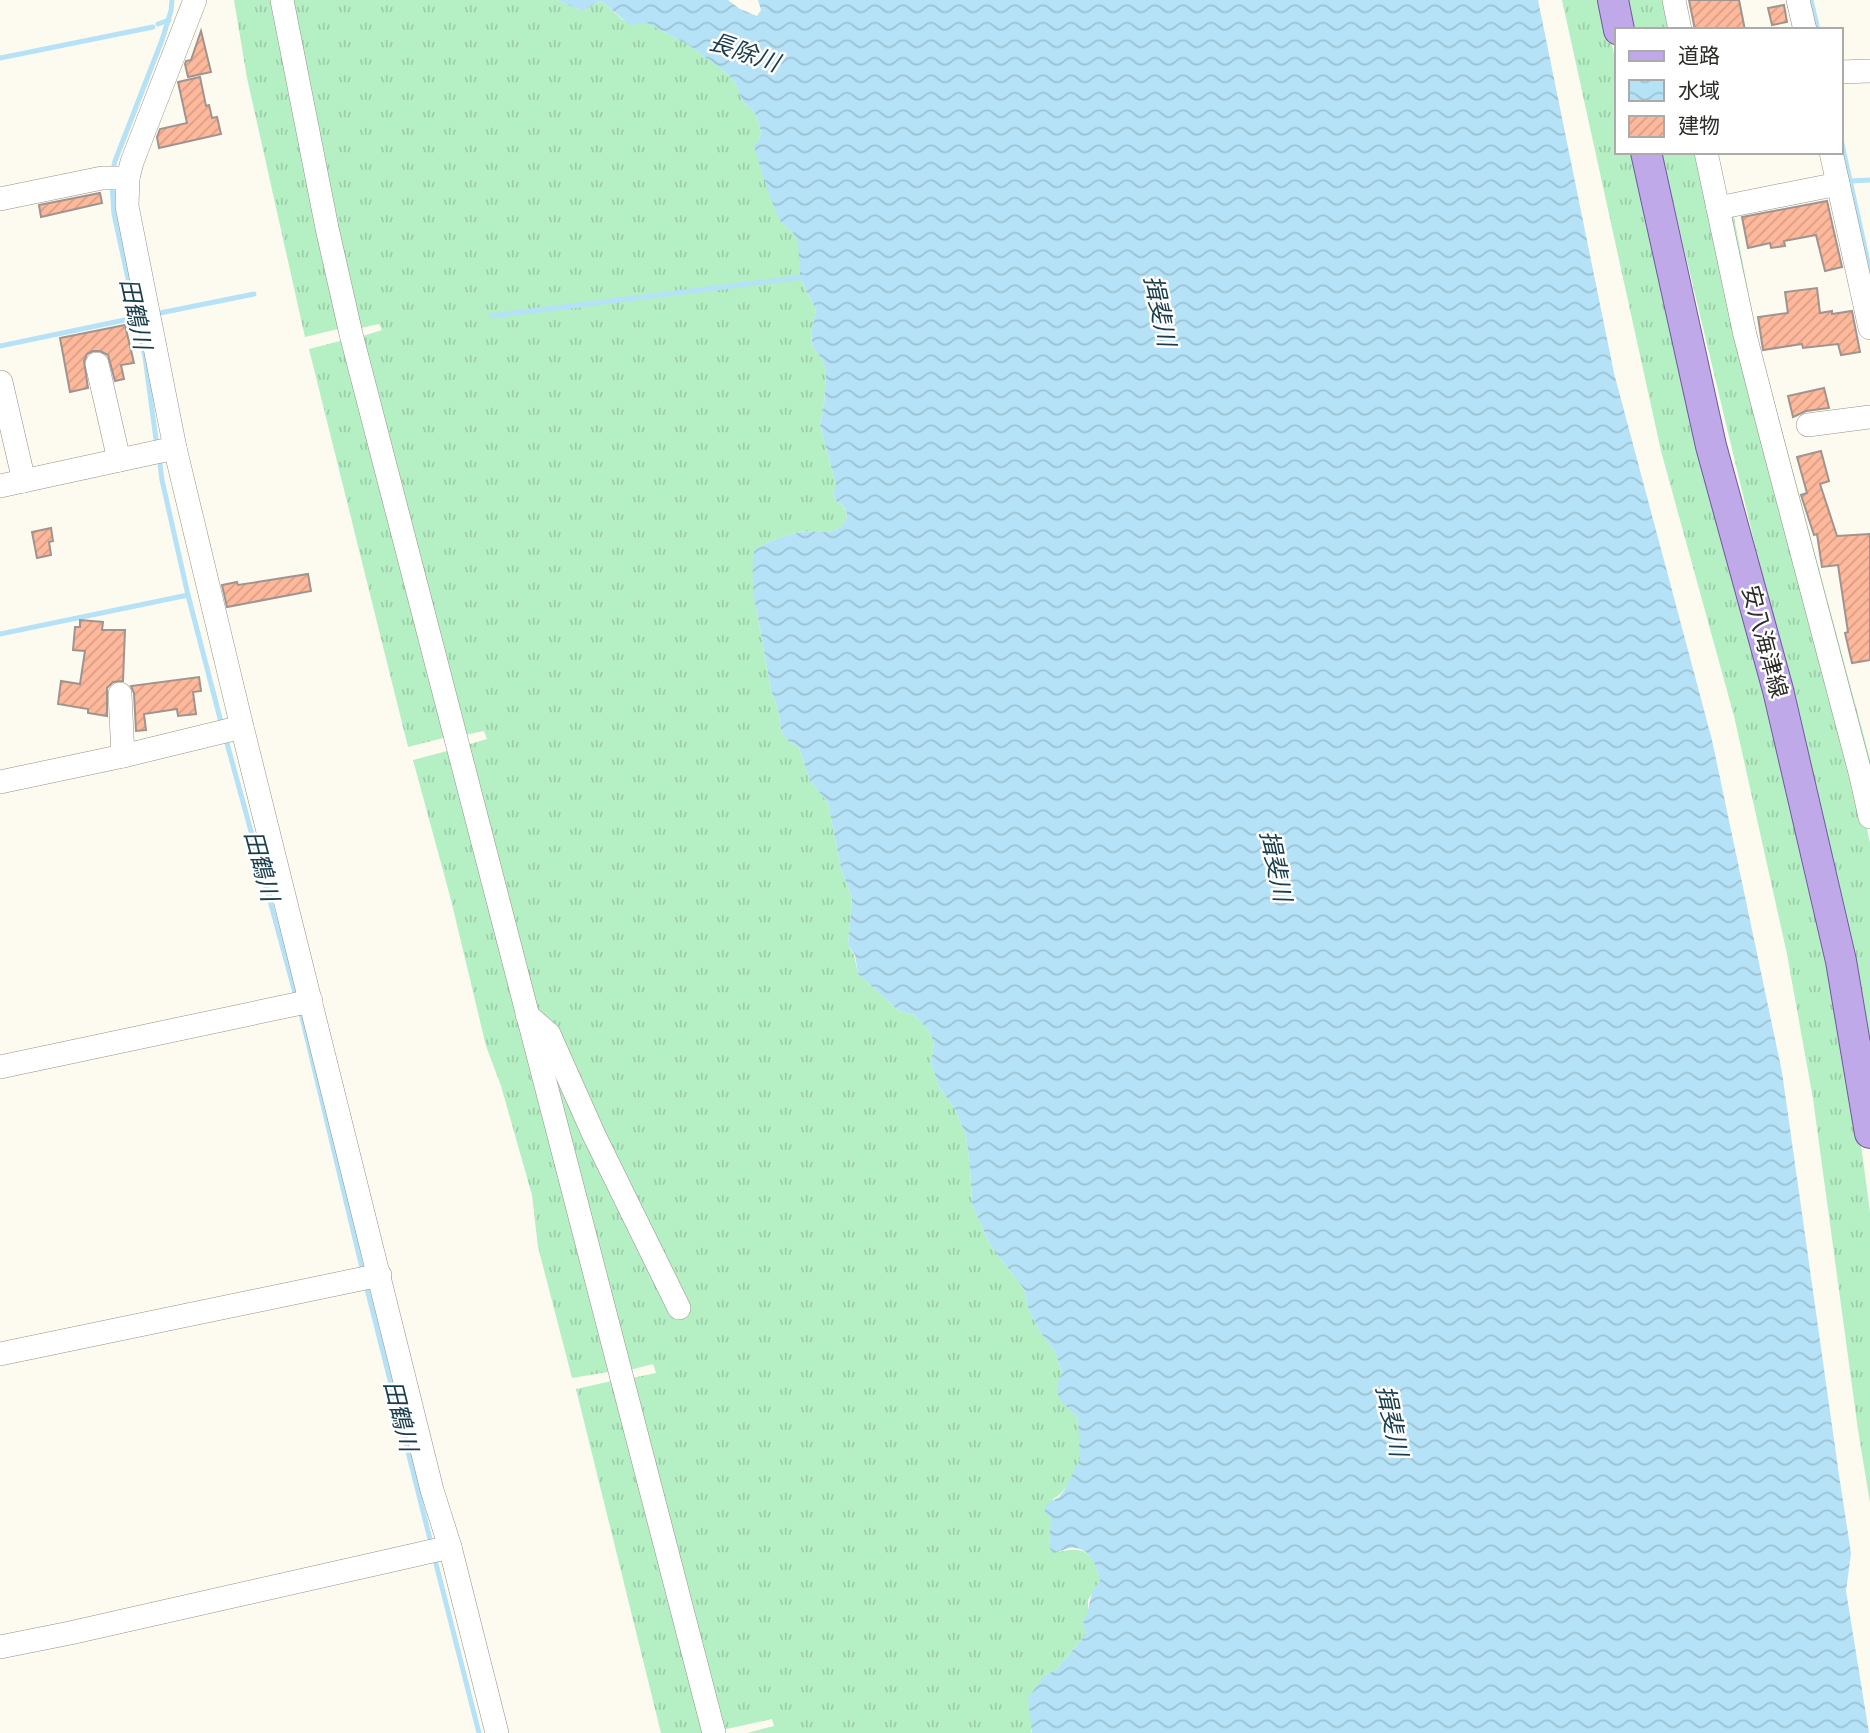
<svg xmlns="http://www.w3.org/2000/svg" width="1870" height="1733" viewBox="0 0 1870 1733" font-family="'Varela Round','Noto Sans JP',sans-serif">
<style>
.grass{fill:url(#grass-tufts)}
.water{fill:url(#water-waves)}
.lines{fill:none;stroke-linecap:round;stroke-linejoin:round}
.stream{stroke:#b5e2f6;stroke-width:5}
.building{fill:url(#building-hatch);stroke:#a09490;stroke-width:2}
.minor-casing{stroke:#949288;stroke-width:24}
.major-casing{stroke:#71589c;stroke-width:32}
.minor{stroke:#fff;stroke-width:23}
.major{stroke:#c0a9e9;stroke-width:30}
.labels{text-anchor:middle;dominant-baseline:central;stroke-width:5;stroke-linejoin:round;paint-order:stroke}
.street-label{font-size:23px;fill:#2d2c28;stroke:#fff}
.water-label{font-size:24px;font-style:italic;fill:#193d4b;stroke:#fff}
</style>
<defs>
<pattern id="grass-tufts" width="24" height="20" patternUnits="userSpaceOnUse" patternTransform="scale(1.75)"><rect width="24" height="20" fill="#b5efc4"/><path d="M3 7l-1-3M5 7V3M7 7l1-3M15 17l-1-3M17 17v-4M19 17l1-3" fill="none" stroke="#9ccda8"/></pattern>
<pattern id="water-waves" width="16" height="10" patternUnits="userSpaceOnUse" patternTransform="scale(1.75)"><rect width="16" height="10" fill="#b5e2f6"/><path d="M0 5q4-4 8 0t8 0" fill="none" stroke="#9cc2d3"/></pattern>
<pattern id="building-hatch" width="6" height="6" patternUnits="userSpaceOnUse" patternTransform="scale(1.75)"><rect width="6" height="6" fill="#feb89b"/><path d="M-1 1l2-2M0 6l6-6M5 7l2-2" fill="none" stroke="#da9e86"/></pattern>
</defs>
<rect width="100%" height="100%" fill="#fdfbef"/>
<g class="grass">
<path d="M234,0H274L342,328L305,337L247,78Z"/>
<path d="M292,0H557L582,11L601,1L623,20L647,23L687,44L724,71L735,82L743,102L753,111L757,117L761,132L759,140L780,221L793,233L799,241L800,278L816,310L811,335L813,348L822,359L826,371L824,405L820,425L836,485L833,493L836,501C850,508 851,523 835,530C827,534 816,531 807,531C790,533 768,541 754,550C752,562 754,570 754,582C755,591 753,598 756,607L771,690L778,709L781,730L787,740L799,748L810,781L828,803L841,869L852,898L848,945L854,955L858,974L899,1011L914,1015L929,1031L934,1043L931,1063L940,1088L955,1109L966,1136L970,1166L972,1204L990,1245L1024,1289L1028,1308L1040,1332L1055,1352L1062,1373C1051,1395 1064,1402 1078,1418C1079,1430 1082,1445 1080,1458C1078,1469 1064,1495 1053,1499L1049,1546L1059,1552C1085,1544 1095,1555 1100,1581L1088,1600V1614L1083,1621L1086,1634L1056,1670L1045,1675L1031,1731L1032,1733H747L774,1726L772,1719L722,1730L632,1378L656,1373L653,1364L630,1370L548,1050L551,1022L535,1006L467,745L487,739L484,731L465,735L363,336L382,330L379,324L361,328L335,226Z"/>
<path d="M1562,0H1602L1616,63V152H1636L1768,693L1829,967L1859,1130L1870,1212V1503L1858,1430L1813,1099L1787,954L1734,716L1661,451Z"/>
<path d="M1624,0H1668L1674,30H1631Z"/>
<path d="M1661,152H1701L1856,775L1870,843V1069L1804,750Z"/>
<path d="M1733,212L1757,337L1870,759V797L1726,213Z"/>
<path d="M344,340L447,737L408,747L309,349Z"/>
<path d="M451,750L614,1371L572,1378L538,1247L532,1195L501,1086L486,1046L451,900L413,760Z"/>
<path d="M616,1380L706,1733H661L576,1389Z"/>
</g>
<path class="water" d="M557,0H728L740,9L757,16L761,10L758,0H1538L1614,373L1712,740L1782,1072L1839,1475L1851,1553L1846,1591L1869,1733H1032L1028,1698L1045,1675L1056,1670L1086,1634L1083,1621C1092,1608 1087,1593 1100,1581C1097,1565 1089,1546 1070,1548C1065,1549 1059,1552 1053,1553L1049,1546L1051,1518L1045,1513V1505L1059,1497L1065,1489L1080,1459L1078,1418C1063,1402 1050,1396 1062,1373L1055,1352L1040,1332L1028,1308L1024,1289L990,1245L972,1204L970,1166L966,1136L955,1109L940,1088L931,1063L934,1043L929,1031L914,1015L899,1011L858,974L855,955L848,945L852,898L841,869L828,803L810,781L799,748L787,740L781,730L778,709L771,690L756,607C752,597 752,561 754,550C768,541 790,533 807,531C816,531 826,534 835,530C850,523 851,508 836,501L833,493L836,485L820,425L824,405L826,371L822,359L813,348L811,334L816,310L800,278L798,241L793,233L780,221L767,189L754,146L759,140L761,132L757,117L753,111L743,102L735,82L724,71L687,44L647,23L630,25L601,1L582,11Z"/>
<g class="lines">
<g class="stream">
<path d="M1811,0L1818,30"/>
<path d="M158,24L169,20"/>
<path d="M0,58L153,27"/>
<path d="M1840,135L1870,271"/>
<path d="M113,171L115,161L162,40L171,11L172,0"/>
<path d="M1850,181L1870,180"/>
<path d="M112,184L114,214L145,357L157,447"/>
<path d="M160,313L254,294"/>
<path d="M491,316L804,277"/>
<path d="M0,346L139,317"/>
<path d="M159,456L162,480L188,595L222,726"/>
<path d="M0,634L188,595"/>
<path d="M225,736L297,1000"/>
<path d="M300,1009L363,1272"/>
<path d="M366,1285L432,1547"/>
<path d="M434,1556L479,1733"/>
</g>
</g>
<g class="building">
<path d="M1689,0H1739L1745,30H1695Z"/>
<path d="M1784,5L1787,22L1772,25L1768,8Z"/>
<path d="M201,31L211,72L188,77L185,64L186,61L191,60Z"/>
<path d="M200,77L206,106L209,105L212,118L217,117L221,134L159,148L157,137L160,129L187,123L178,82Z"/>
<path d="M100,193L102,203L41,217L39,205Z"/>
<path d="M1827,201L1842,267L1825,271L1816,235L1784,241L1785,246L1771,248L1770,243L1748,248L1742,217Z"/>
<path d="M1817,288L1820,313L1832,311V314L1852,311L1860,352L1841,355L1838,344L1803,348L1802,344L1763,350L1758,317L1788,313L1785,292Z"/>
<path d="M125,325L134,363L121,365L124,379L115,381L108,355L100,351H93L87,354L84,361L88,388L70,392L60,338Z"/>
<path d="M1824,388L1829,408L1806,411L1793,417L1788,396Z"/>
<path d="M1821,451L1829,481L1820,484L1837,536L1870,534V660L1852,663L1845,633L1848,632L1838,565L1822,567L1817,534L1814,535L1801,495L1807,493L1797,457Z"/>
<path d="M51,528L53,541L49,542L51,555L37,558L32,532Z"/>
<path d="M308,574L311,591L227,607L222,585L237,582L238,585Z"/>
<path d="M80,620L103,622L102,630H125L123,681L113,682L107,688V716L88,713V709L58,704L61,681L80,684L85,651L73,650L75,627H80Z"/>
<path d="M199,677L201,691L193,692L196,714L178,716L177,709L144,714L146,730L136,731L134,693L131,686Z"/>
</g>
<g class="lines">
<g class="minor-casing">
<g id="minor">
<path d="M195,0L132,162L128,178L127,206L175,448L242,727L432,1490L450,1547L497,1733"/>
<path d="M282,0L327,228L351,334L714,1733"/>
<path d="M1674,0L1680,30"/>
<path d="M1798,0L1805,30"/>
<path d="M1840,72L1870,71"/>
<path d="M1706,152L1745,335L1770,432L1861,776L1870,817"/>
<path d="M1831,152L1870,328"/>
<path d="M0,199L102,178H128"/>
<path d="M1718,208L1838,184"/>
<path d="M97,364L119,460"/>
<path d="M1,382L24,481"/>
<path d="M1808,425L1870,417"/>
<path d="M0,486L175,448"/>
<path d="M120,694L123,756"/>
<path d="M0,782L123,756L242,727"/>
<path d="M527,1015L549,1034L594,1135L679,1308"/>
<path d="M0,1067L311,1001"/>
<path d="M0,1354L380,1275"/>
<path d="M0,1647L70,1633L450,1547"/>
</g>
</g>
<g class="major-casing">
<g id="major">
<path d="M1613,0L1619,30"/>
<path d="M1646,152L1711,446L1778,690L1841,961L1870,1133"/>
</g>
</g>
<use href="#minor" class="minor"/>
<use href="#major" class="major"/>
</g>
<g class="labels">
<g class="street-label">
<text transform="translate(1764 642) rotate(75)">安八海津線</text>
</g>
<g class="water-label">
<text transform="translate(744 53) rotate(19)">長除川</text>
<text transform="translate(1159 311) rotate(78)">揖斐川</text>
<text transform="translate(135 314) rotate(78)">田鶴川</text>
<text transform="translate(261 866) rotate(75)">田鶴川</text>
<text transform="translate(1275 866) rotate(78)">揖斐川</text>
<text transform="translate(400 1416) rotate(76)">田鶴川</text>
<text transform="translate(1391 1421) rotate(78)">揖斐川</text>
</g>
</g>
<rect x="1615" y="28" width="228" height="126" fill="#ffffff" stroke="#ababa9" stroke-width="2"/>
<rect x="1629" y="51" width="35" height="10" fill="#c0a9e9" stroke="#ababa9" stroke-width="2"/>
<text x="1678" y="63" font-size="21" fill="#2d2c28">道路</text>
<rect x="1629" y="80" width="35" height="21" fill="url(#water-waves)" stroke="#ababa9" stroke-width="2"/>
<text x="1678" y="98" font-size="21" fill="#2d2c28">水域</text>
<rect x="1629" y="116" width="35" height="21" fill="url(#building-hatch)" stroke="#ababa9" stroke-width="2"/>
<text x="1678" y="133" font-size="21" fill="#2d2c28">建物</text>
</svg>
